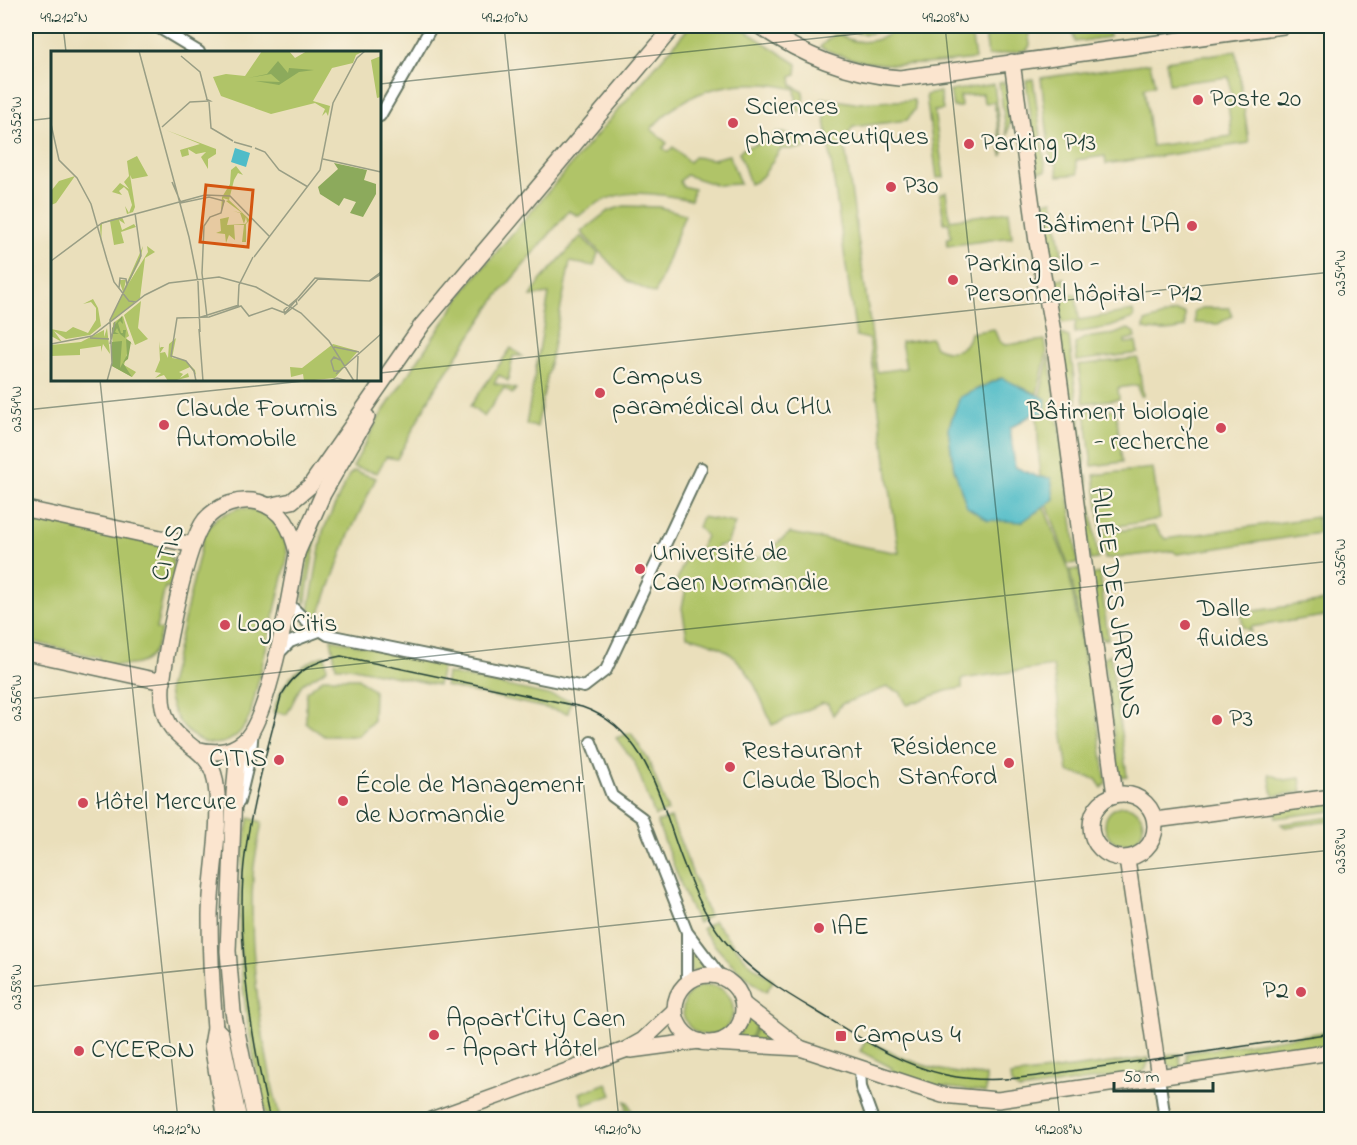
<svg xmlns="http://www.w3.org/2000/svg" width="1357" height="1145" viewBox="0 0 1357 1145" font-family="'Indie Flower',sans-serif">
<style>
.green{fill:#b0c468;stroke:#68804e;stroke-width:1.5}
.water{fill:#4fbcc8;stroke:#377c7e;stroke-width:1.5}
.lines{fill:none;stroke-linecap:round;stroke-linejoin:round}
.street-casing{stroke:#667663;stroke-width:14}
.secondary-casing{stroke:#667663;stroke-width:18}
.street{stroke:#fff;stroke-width:10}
.secondary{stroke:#fbe5cf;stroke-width:15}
.tram{stroke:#1f3d34;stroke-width:1.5}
.ticks{fill:none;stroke:#1f3d34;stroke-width:1.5;stroke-opacity:0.45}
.poi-dot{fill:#d1495b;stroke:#fcf5e5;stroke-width:2}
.labels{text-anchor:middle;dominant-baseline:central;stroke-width:4.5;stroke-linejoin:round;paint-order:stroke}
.poi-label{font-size:26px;fill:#1f3d34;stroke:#fcf5e5;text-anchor:start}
.street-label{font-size:26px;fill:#1f3d34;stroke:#fcf5e5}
.inset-road{fill:none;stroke:#999e85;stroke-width:1.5}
.view{fill:#d45610;fill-opacity:0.15;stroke:#d45610;stroke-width:3}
.inset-edge{fill:none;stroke:#1f3d34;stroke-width:3}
.neatline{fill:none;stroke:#1f3d34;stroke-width:2}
.ticks-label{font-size:15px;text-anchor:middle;fill:#1f3d34}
</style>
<rect width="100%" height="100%" fill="#fcf5e5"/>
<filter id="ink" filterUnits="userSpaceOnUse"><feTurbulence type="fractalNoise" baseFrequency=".0167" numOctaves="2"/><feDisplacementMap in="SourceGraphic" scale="12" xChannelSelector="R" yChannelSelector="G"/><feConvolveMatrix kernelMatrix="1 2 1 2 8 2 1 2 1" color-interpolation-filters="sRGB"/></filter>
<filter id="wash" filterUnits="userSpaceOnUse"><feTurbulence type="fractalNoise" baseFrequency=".008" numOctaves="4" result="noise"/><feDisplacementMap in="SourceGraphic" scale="24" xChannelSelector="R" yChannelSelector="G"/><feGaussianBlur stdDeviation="1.35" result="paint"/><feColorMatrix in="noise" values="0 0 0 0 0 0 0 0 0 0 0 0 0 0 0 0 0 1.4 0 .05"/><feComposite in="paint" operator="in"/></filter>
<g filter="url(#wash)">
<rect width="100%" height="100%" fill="#eadfbb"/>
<g class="green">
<path d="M690,26L741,28L797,64L796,75L791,77L792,85L803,92L805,111H797L795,89C742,76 688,86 651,129L667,143L663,148L668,152L673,147L689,162L694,157L713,159L729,155L740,184L717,185L686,175L680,181L682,186L694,189L691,200C649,191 613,186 579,216L569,211L496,298L433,392L397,459L386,457L377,473L353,467L378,419L470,283Z"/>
<path d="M841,26H889C872,36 858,36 841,26Z"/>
<path d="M899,26H970L975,59C921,65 871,72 820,47C824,44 829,37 834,35C840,33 843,37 848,39C866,46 886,39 899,26Z"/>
<path d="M984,26H1051L1028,29L1030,45L1027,50L988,56Z"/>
<path d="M1071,26H1108L1109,37L1075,42Z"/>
<path d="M1236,51L1249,143L1106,164L1105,156L1076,160L1078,174L1058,176L1056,162L1051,163L1041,78L1150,63L1155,85L1144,88L1152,146L1232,136L1227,96L1231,95L1229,77L1169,84L1166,61Z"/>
<path d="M1033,79L1046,171L1038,172L1026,81Z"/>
<path d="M1004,82L1012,113L1007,136L999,83Z"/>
<path d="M994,84L1000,134L1005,141L1002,156L994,102L984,103L983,94L960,96L961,107H953L950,91Z"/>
<path d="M940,92L943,110L934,111L944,177L937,178L926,95Z"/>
<path d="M822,98L854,103L914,100L915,109L907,120L853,127L844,140L877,372L906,368L901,342L931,338L935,347C951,355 966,352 970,333L994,329L999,341L1005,345L1045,340L1047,352L1037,394L1000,378L960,397L948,429L954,469L1021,522L1044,507L1068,567L1085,665L1092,678L1106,783L1102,788L1096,779L1068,772L1053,666L962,679V688L946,691L907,705L900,692L887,687L842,704L833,715L828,704L823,703L772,725C752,677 743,647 687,636L682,608L686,588L675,585L686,557L693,553L698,554L706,536L698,527L702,517L735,523L727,544L717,546L721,560L760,557L790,533L899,553L869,339L856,336Z"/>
<path d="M777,132L808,138L809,145L802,149H781C770,161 767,178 750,184L739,152C750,142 764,147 777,132Z"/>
<path d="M946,192L950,220L1009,211L1012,237L947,246V238L951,237L949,223H944L940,194Z"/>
<path d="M1053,200L1062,253L1050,256L1042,202Z"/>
<path d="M624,206L659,207L685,214L655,294L627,281L581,232L608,211Z"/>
<path d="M581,236L598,253L594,266L570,262L537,427L526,425L549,294L531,296L541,280Z"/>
<path d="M1064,278L1067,295L1076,294L1079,320L1133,311L1134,318L1110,327L1074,333L1076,321L1062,323L1055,280Z"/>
<path d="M1202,308H1229L1232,316L1218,324L1195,323L1194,311Z"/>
<path d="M1175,312L1185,313V327C1172,332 1158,332 1144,329L1145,322Z"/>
<path d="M1128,329L1134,332L1135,338L1125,340V343L1136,342L1138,353L1077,361L1075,344L1084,338L1115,334Z"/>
<path d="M1058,333L1069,337L1077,402L1067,400Z"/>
<path d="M511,348L522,356H513L508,381L499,375L494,383L516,389L512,394L504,388L484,417L470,406Z"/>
<path d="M1049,355L1078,563L1068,564L1047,504L1054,499L1051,478L1040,477L1037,413H1044L1046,399L1040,395Z"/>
<path d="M1138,358L1143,396H1140L1138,385L1118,388L1119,399L1084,403L1078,365Z"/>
<path d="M1099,409L1116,410L1122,462L1092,466L1085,411Z"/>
<path d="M1079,411L1085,464L1080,466L1076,462L1071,418Z"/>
<path d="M1153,468L1160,519L1101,529L1094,475Z"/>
<path d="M354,471L376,478L348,537L318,618L309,610L323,531L349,475Z"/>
<path d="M1087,476L1098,559L1090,560L1080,485Z"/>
<path d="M238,508C268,507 288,531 287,560L250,716C227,768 173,740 168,690L204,534L216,518Z"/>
<path d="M26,514L159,545C177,558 176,568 170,588L165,587L156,629L161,630C154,668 134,669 100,662V658L26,640Z"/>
<path d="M321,515L318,525L305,606L303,596L308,561L306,551Z"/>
<path d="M1317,517L1319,533L1177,554L1173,551L1105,559L1102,533L1154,526L1165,539Z"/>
<path d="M1079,569L1092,670L1086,661L1070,570Z"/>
<path d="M1100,573L1108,639H1103L1100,635L1092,575Z"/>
<path d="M1331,600V615L1250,627L1251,632L1243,627L1241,613Z"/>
<path d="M331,639L443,663L438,685L349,667H336Z"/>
<path d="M1110,654L1127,776L1119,777L1104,658Z"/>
<path d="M325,655L327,669L302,684L287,714L273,712C281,683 297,665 325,655Z"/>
<path d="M447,673L571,700L568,713L445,686Z"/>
<path d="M324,678H358L374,691L373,721L358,736H324L306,723V692Z"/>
<path d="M631,733L649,761L668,811L655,816L635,763L616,738Z"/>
<path d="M1269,774L1285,780L1300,778L1302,792L1273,796Z"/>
<path d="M1331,802V811L1276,818L1275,811Z"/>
<circle cx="1124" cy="825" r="19"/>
<path d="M1331,817V821L1285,827L1281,824Z"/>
<path d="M249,818L262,822C259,840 254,858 253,876C248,958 261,1041 280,1119H267C244,1023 228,917 249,818Z"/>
<path d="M671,818L709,916L698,923L688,903L657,822Z"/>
<path d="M714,921L747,961L773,981L766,992C740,974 720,954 702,929Z"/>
<path d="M690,941L707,965L694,973L691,970Z"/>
<circle cx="708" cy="1010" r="25"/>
<path d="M749,1013L758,1020L749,1041L738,1038Z"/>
<path d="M759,1021L787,1041H751Z"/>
<path d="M1331,1031V1046L1187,1068L1186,1053Z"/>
<path d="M867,1039C903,1062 943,1074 986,1076V1093L931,1085L891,1072L892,1068L860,1051Z"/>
<path d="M1179,1054L1181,1069L1170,1067L1162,1055Z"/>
<path d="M1149,1058L1146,1069L1141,1073L1019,1090L1011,1084L1010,1076Z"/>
<path d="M607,1083L612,1095L584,1105L580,1093Z"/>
<path d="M625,1101L628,1102L635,1119H631L629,1114L613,1119H600L627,1110Z"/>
</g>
<path class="water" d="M1002,378L1046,399L1045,413H1035L1010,428L1015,467L1038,477L1051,478L1054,499L1022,522L988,520L967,507L954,469L948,429L960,397Z"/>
</g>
<g filter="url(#ink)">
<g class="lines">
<g class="street-casing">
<g id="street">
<path d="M156,26L199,52"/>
<path d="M380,116L432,26"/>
<path d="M287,602L306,621L328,635L584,687L606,670L701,468"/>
<path d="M278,654L290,642L319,631"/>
<path d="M591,742L612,796L642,818L687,932L722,978"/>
<path d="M239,802L251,752L253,729"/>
<path d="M687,933V983"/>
<path d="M860,1069L861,1087L873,1120"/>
<path d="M1159,1077L1165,1120"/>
</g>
</g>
<g class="secondary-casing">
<g id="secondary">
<path d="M759,26C803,55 846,74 900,78L1283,26"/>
<path d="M1012,62L1037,242L1053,332L1115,795"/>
<path d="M268,506L292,501L310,486L422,325L674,26"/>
<path d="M26,509L193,545"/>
<path d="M297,553L323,494L367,417"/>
<path d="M26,652L163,682"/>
<path d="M243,742L237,760L234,794L228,951L233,1012L255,1120"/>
<path d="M195,749C212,753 228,754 243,742C269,722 291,589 297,553C292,530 283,509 258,502C239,498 218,505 205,520C186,544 165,652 162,686C158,748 207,738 215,779C223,823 211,871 210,915C210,953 212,991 215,1028L212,1045L225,1120"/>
<circle cx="1123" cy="826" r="32"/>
<path d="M1155,820L1332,797"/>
<path d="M1127,859L1159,1077"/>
<circle cx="709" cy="1009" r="34"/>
<path d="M743,1004L800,1048"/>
<path d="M215,1028L221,1034L239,1120"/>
<path d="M713,1043L800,1048L942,1095L998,1100L1332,1052"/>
<path d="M631,1050L699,1041"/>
<path d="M431,1120L625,1050L643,1040L675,1010"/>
</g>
</g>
<use href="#street" class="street"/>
<use href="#secondary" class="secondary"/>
<path class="tram" d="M270,1120C252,1041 238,956 243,875C247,819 267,751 281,696C295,671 314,661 341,656L582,707C647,729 660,800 681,857C712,941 739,966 816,1011C857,1036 897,1064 946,1075C997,1086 1048,1074 1099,1067C1177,1056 1254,1045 1332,1033"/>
</g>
</g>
<path class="ticks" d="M63,26L66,52M504,26L619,1120M945,26L1060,1120M380,84L933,26M26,121L52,118M380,373L1332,272M100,380L178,1120M26,410L313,380M26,699L1332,561M26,987L1332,850"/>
<g class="poi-dot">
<circle cx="1198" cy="100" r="6"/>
<circle cx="733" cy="123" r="6"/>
<circle cx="969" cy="144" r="6"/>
<circle cx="891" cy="187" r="6"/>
<circle cx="1192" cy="226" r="6"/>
<circle cx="953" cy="280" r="6"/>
<circle cx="600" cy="393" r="6"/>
<circle cx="164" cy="425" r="6"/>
<circle cx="1221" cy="428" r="6"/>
<circle cx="640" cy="569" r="6"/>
<circle cx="225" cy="625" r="6"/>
<circle cx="1185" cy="625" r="6"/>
<circle cx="1217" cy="720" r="6"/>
<circle cx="279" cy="760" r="6"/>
<circle cx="1009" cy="763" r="6"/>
<circle cx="730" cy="767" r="6"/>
<circle cx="343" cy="801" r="6"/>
<circle cx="83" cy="803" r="6"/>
<circle cx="819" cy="928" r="6"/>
<circle cx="1301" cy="992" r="6"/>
<circle cx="434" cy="1035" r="6"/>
<rect x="835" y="1030" width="12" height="12" rx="3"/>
<circle cx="79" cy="1051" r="6"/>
</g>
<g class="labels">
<g class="poi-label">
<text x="1210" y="100">Poste 20</text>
<text x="745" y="108">Sciences<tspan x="745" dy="30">pharmaceutiques</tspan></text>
<text x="981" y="144">Parking P13</text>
<text x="903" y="187">P30</text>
<text x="1180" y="226" text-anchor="end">Bâtiment LPA</text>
<text x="965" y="265">Parking silo -<tspan x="965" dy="30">Personnel hôpital - P12</tspan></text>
<text x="612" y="378">Campus<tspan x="612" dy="30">paramédical du CHU</tspan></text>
<text x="176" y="410">Claude Fournis<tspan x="176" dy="30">Automobile</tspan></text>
<text x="1209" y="413" text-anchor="end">Bâtiment biologie<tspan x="1209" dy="30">- recherche</tspan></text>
<text x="652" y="554">Université de<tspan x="652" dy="30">Caen Normandie</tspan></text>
<text x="1197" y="610">Dalle<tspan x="1197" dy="30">fluides</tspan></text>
<text x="237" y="625">Logo Citis</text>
<text x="1229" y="720">P3</text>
<text x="997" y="748" text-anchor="end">Résidence<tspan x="997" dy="30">Stanford</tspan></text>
<text x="742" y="752">Restaurant<tspan x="742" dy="30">Claude Bloch</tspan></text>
<text x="267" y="760" text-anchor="end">CITIS</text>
<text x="355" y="786">École de Management<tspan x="355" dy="30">de Normandie</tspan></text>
<text x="95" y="803">Hôtel Mercure</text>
<text x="831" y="928">IAE</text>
<text x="1289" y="992" text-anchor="end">P2</text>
<text x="446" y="1020">Appart'City Caen<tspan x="446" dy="30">- Appart Hôtel</tspan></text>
<text x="853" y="1036">Campus 4</text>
<text x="91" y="1051">CYCERON</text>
</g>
<g class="street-label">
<text transform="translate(169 553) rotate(-72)">CITIS</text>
<text transform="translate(1114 603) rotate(82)">ALLÉE DES JARDINS</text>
</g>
</g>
<g transform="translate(51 51)">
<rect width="330" height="330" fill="#eadfbb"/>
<path d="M211,0H238L244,7L256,0H313L305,4L302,12L281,17L262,50L279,55L277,65L275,61L271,65L274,58L264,52L220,63L170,45L162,26L175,23L194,25ZM330,5V46L326,47L320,9ZM115,79L165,98V103L157,108V118L150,106L155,101L145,103L137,98L138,104L131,106L129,99L149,93ZM86,105L97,125L81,128L79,124L84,156L82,161L76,163L74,155L78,162L81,154L77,140L73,136L68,140L71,144L61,141L69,132L78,138L73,131L78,125L76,110ZM185,115L192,124L187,122L183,129L178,149L199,169L195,173V191H191L193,174H183L184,189L178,184L175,192L174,183L165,182L170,180L169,168L178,166L176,174L194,173L196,171L195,166L193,173L189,162L182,160L191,162L175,150L178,149L172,147L174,150L170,160L171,146L179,133L180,119ZM24,125L5,152L0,154V140L8,130ZM71,166L74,173L68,169L71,179L83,173L85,176L70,181L73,192L63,194L59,170L51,173L50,194L49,174L51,172L61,168ZM92,195L89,210L76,235L97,201L96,195L104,201L94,207L89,247L58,272L72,241L68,229H75L73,238ZM42,248L47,257L50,275L39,284L15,288L3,280L11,291L0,285V278L15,281L22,276L37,282L45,269V257L40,251L32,253ZM90,250L87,277L97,288L84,294L73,264ZM72,265L78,285L75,287L82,294L79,292L73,314L85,321L81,326L61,315L62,272ZM56,277L59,303L52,293L50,301V295L29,298V304L0,305V294L30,291L53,279V286ZM125,287L121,307L134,309L144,319L145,324L139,316L128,321L132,323L129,327L137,322L138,326L126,329L117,330L113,324L104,327L110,322L104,321L109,309L108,290L109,297L110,296H113L109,302L114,301L117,307L118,293ZM282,293L307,300L284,327L253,330L252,323L240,326L239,316L251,317Z" fill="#b0c468"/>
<path d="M227,10L237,22L238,17L263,19L248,21L228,34L204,30L229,31L220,23L197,27L216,23ZM283,112L316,119L313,129L325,133V143L312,166L299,162L305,151L293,147L288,155L269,143L267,136L287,118ZM71,265L72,273L69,270L67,272L70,282H72V279H75L74,287L69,283L66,277L64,281L68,283H62L61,291L71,290L69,317L76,304L75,288L80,291L77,308L72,312L81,326L61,315V277Z" fill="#8caa5c"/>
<path d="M184,97L199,102L195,116L180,111Z" fill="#4fbcc8"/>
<path class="inset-road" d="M88,0L138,186L147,231L149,281M130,5L149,21L156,48M158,51L160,77L182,90M0,73L8,109L26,127L40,153L56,209M111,76L139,51L159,50L155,48M183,91L201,96M204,97L214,101L228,119L257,136M272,108L330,121M121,131L130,152L158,146L173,150L170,162L159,166L153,175L151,222L156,266M203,206L269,119L282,52L306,7L314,0M56,209L63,231L78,250L85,251M0,210L51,172L154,144L179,145L218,185M68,237L69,227L75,228L76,233M245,249L246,253L234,263L233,259L248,246M247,250L267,228L319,230L330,223M187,254L188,234L202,206M147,267L188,254M148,278L152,330M39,287L58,288M0,293L41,285L94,244L118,232L168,226L205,236L250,262L278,290L303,330M59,293L64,271M283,296L308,301M289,320H283L280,310L283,306L289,309M285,323L330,283M56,330L61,312L59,269L90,205L84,162M145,330L143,320L135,310L120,305L126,267L158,266L190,255L198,265L221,257L234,262L264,227L318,230L330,221M278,330L286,327L296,330M306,330L307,305"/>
<path class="view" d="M155,134L202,139L197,196L149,191Z"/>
<rect width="330" height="330" class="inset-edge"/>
</g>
<rect width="1357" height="1145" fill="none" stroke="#fcf5e5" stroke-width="66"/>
<path d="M1114 1082v9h99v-9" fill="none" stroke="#1f3d34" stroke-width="3"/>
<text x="1123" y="1082" font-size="18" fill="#1f3d34" stroke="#fcf5e5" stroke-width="4.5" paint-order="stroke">50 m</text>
<rect x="33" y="33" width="1291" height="1079" class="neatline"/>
<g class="ticks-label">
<text x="64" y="22">49.212°N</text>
<text x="505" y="22">49.210°N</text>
<text x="946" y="22">49.208°N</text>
<text transform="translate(16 120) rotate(-90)" y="5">0.352°W</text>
<text transform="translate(1340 273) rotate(-90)" y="5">0.354°W</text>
<text transform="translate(16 409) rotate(-90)" y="5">0.354°W</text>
<text transform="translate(1340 562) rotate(-90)" y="5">0.356°W</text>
<text transform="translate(16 698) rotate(-90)" y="5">0.356°W</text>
<text transform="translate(1340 851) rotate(-90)" y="5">0.358°W</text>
<text transform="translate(16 987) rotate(-90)" y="5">0.358°W</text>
<text x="177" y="1134">49.212°N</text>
<text x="618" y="1134">49.210°N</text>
<text x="1059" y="1134">49.208°N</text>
</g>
</svg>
